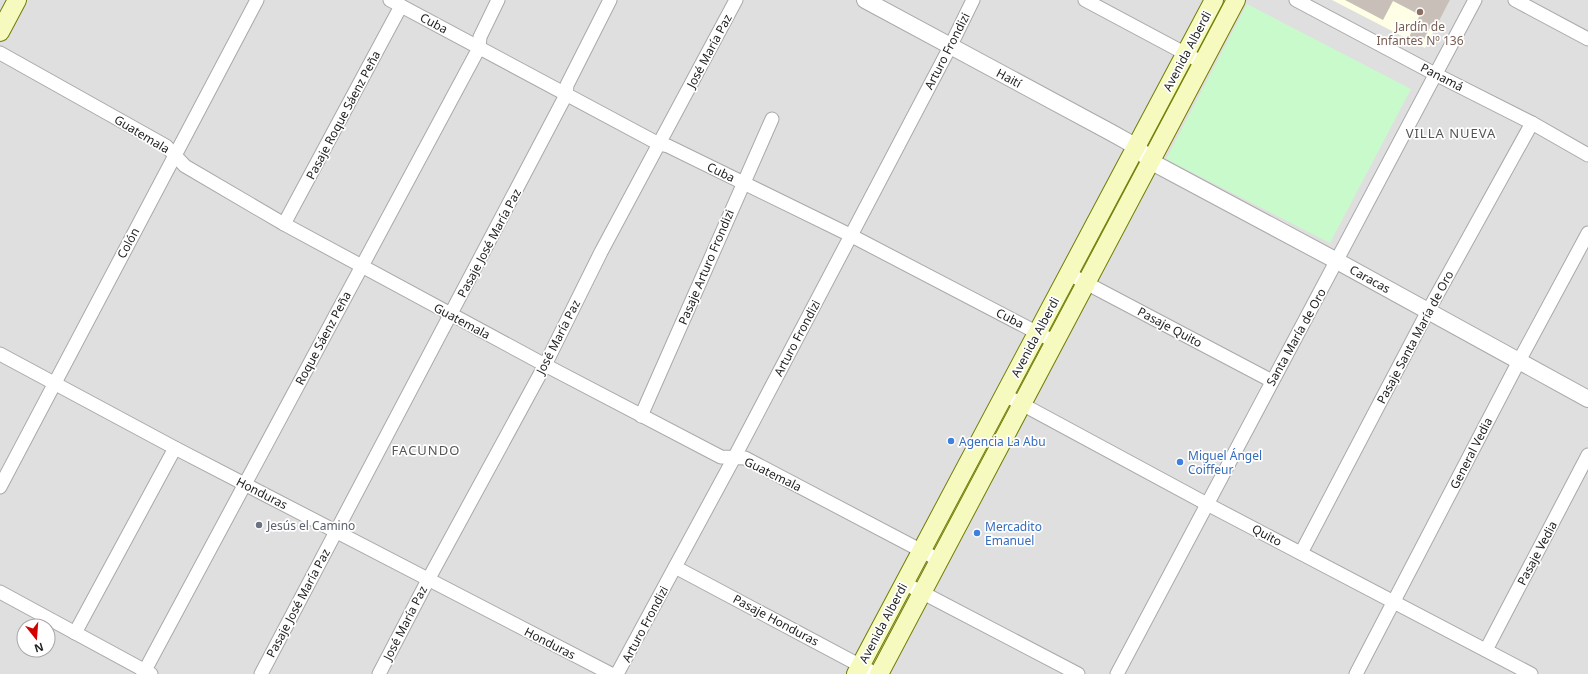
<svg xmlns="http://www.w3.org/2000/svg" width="1588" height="674" viewBox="0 0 1588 674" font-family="'Noto Sans',sans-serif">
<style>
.residential{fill:#e0dfdf;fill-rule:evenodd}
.education{fill:#ffffe5}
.grass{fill:#cdebb0}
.park{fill:#c8facc}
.building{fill:#c7bfb8}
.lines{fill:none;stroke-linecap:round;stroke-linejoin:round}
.minor-casing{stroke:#a9a9a9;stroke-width:15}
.tertiary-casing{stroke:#a9a9a9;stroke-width:18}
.secondary-casing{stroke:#707d05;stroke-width:20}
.minor{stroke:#fff;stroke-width:13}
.tertiary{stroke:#fff;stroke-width:16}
.secondary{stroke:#f7fabf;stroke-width:18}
.education-dot{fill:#8d6e63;stroke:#fff;stroke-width:1.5}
.shop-dot{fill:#3f7fe0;stroke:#fff;stroke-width:1.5}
.worship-dot{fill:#6b7280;stroke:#fff;stroke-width:1.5}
.labels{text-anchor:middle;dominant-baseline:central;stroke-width:3.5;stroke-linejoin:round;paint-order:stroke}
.street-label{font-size:12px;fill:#222;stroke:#fff}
.education-label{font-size:12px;fill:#785e54;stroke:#fff}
.shop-label{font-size:12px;fill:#366cbe;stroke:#fff;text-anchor:start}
.worship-label{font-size:12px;fill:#5b616d;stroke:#fff;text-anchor:start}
.neighbourhood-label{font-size:13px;letter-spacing:1px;fill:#555;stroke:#fff}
</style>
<rect width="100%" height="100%" fill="#f2efe9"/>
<path class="residential" d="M0,0H1588V674H0ZM24,626H48V650H24Z"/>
<path class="education" d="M1332,0H1450L1425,48Z"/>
<g class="grass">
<path d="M1131,171L1138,175L1087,267L1081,265Z"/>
<path d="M1002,413L1009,417L944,540L937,537Z"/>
</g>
<path class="park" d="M1247,4L1411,89L1330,243L1166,159Z"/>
<path class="building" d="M1345,0H1450L1437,25L1433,22L1422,43L1409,37L1420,15L1393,1L1383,20Z"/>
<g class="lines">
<g class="minor-casing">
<g id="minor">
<path d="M390,0L659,144L668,146L850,235L1055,342"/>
<path d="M1085,0L1203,63"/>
<path d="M1296,0L1435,74L1532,123L1588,155"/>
<path d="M1515,0L1588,39"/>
<path d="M0,53L166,146L185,166L284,224L545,365L721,457L745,458L939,560"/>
<path d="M284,224L401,6"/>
<path d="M1069,274L1272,381"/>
<path d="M0,354L175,448L611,674"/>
<path d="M1005,395L1207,504L1531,674"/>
<path d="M641,416L772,119"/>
<path d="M0,487L257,0"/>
<path d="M1301,553L1428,311L1532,123"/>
<path d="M675,567L876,674"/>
<path d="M904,583L1078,674"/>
<path d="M0,592L151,674"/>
<path d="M75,633L175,448"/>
<path d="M1486,650L1588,455"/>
<path d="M143,674L479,48L480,37L498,0"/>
<path d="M261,674L566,95L567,85L610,0"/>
<path d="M379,674L428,580L545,365L601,252L736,0"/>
<path d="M617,674L734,458L950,47L973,0"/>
<path d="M1117,674C1236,449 1356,225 1475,0"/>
<path d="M1356,674L1519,361L1588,233"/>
</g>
</g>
<g class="tertiary-casing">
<path id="tertiary" d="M865,0L1112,133L1137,147L1150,161L1337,261L1588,399"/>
</g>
<g class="secondary-casing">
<g id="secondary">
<path d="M0,32L17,0"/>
<path d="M856,674L1214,0"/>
<path d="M879,674L1236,0"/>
</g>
</g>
<use href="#minor" class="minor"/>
<use href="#tertiary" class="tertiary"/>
<use href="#secondary" class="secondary"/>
</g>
<circle class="education-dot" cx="1420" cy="12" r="4"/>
<g class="shop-dot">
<circle cx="951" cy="441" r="4"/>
<circle cx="1180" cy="462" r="4"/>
<circle cx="977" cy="533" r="4"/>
</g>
<circle class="worship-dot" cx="259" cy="525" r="4"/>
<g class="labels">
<g class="street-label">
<text transform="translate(434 23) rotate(28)">Cuba</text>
<text transform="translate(709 51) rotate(-62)">José María Paz</text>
<text transform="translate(947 51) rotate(-63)">Arturo Frondizi</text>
<text transform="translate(1187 51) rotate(-62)">Avenida Alberdi</text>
<text transform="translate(1442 77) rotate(27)">Panamá</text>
<text transform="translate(1009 78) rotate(28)">Haití</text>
<text transform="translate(343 115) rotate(-62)">Pasaje Roque Sáenz Peña</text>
<text transform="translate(142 134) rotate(31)">Guatemala</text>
<text transform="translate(721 172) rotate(26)">Cuba</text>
<text transform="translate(128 243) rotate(-62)">Colón</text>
<text transform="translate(489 243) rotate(-62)">Pasaje José María Paz</text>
<text transform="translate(706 267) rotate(-67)">Pasaje Arturo Frondizi</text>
<text transform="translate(1370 279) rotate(29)">Caracas</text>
<text transform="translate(1010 318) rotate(27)">Cuba</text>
<text transform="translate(462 321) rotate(28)">Guatemala</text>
<text transform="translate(1170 327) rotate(28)">Pasaje Quito</text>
<text transform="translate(558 337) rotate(-63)">José María Paz</text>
<text transform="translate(1035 337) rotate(-62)">Avenida Alberdi</text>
<text transform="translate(1296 337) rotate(-61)">Santa María de Oro</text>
<text transform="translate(1415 337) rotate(-62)">Pasaje Santa María de Oro</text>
<text transform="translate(323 338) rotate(-62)">Roque Sáenz Peña</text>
<text transform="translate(797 338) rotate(-62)">Arturo Frondizi</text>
<text transform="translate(1471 453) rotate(-63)">General Vedia</text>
<text transform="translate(773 474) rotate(26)">Guatemala</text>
<text transform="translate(262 493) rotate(27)">Honduras</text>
<text transform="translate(1267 535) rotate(28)">Quito</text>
<text transform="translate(1537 553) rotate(-62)">Pasaje Vedia</text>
<text transform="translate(298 603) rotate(-62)">Pasaje José María Paz</text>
<text transform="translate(776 620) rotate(28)">Pasaje Honduras</text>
<text transform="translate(405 623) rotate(-63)">José María Paz</text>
<text transform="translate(883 623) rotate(-62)">Avenida Alberdi</text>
<text transform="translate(645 624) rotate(-62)">Arturo Frondizi</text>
<text transform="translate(550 643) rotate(27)">Honduras</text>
</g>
<g class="education-label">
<text x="1420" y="26">Jardín de<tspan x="1420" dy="14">Infantes Nº 136</tspan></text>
</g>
<g class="shop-label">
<text x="959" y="441">Agencia La Abu</text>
<text x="1188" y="455">Miguel Ángel<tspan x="1188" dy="14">Coiffeur</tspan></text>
<text x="985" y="526">Mercadito<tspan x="985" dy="14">Emanuel</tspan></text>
</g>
<g class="worship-label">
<text x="267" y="525">Jesús el Camino</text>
</g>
<g class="neighbourhood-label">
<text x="1451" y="133">VILLA NUEVA</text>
<text x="426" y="450">FACUNDO</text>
</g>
</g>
<g transform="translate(36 638) rotate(163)"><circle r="19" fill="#ffffff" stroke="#a7a7a7"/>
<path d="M0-3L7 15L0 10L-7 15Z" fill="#d40000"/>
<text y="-6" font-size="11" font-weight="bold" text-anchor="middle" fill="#222222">N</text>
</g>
</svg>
